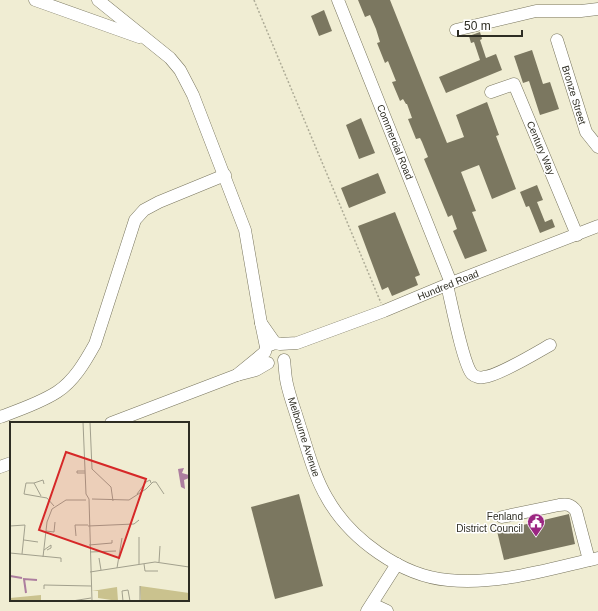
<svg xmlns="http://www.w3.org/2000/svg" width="598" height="611" viewBox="0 0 598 611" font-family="Arial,sans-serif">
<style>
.building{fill:#7b7760}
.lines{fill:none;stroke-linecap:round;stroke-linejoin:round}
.minor-casing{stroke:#78755e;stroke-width:13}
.path{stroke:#aeac97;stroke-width:1.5;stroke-dasharray:2 2;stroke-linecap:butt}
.minor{stroke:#fff;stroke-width:12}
.labels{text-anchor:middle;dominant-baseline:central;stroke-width:3;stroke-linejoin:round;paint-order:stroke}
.street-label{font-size:10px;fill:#2e2d23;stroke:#fff}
.poi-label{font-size:10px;fill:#2e2d23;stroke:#fff;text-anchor:end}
.inset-river{fill:none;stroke:#ad7e9f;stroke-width:2}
.inset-road{fill:none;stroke:#a2a08d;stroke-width:1}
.view{fill:#d62828;fill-opacity:0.15;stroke:#d62828;stroke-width:2}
.inset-edge{fill:none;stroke:#2e2d23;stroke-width:2}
</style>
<rect width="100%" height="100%" fill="#f0edd3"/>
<g class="building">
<path d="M358,0H390L447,143L464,137L456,115L487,102L499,135L496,136L516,189L492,199L479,165L461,172L476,211L472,212L487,251L465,259L453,231L457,229L452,215L448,217L424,159L428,157L422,142L420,138L416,139L408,119L412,118L407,104H406L403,99L400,101L392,82L396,81L388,61L385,63L377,43L380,42L376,29L370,15L365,17Z"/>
<path d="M324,10L332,31L319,36L311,16Z"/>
<path d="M480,32L482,39L480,40L486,58L496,54L502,70L446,93L439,77L480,60L474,42L471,43L469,36Z"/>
<path d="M532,50L543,84L550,82L559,109L540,115L529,81L523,83L514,56Z"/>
<path d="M361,118L375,153L359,159L346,125Z"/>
<path d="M378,173L386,193L349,208L341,188Z"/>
<path d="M537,185L543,200L537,202L545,222L552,219L555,227L540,233L529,206L526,207L520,192Z"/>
<path d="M395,212L420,275L415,277L418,285L392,296L388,287L382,290L358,226Z"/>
<path d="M299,494L323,586L275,599L251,507Z"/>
<path d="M569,514L575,544L504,560L497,531Z"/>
</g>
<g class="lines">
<g class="minor-casing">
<g id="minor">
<path d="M35,0L139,37"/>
<path d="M98,0L170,58L180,70L193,95L245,230L261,323"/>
<path d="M338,0L451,283"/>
<path d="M456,30L536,11H581L598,9"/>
<path d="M557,40L586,132L598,147"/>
<path d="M491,92L514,84L577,235"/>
<path d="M447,285C451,301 463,364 472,374C475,377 480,378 484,377C498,376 536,353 550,345"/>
<path d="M266,347L261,323L275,343"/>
<path d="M284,360C285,367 285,376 287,384C290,398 296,413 300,427C308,451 314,476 327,498C350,539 401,576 448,580C499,585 549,569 598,558"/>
<path d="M237,375L265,352L266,347L270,345L275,343L280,344L297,343L384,311L451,283L598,226"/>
<path d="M0,417C19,410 40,403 57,392C74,381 85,362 95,344L135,220L144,210L159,202L225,175"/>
<path d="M111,423L237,375L256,370L268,363"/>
<path d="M0,467L11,463"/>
<path d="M502,517L559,505C567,504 571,504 576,511L589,560"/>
<path d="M372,604L387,611"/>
<path d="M367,611L397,564"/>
</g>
</g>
<path class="path" d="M254,0L381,303"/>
<use href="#minor" class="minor"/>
</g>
<defs>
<g id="civic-pin" transform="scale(0.9)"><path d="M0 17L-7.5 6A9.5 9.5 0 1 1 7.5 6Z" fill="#9b2682" stroke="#fff"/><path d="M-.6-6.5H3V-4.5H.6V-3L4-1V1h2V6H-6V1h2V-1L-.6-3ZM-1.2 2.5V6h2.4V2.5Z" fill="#fff"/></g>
</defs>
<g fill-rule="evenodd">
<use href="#civic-pin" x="536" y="522"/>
</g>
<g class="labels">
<g class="street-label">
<text transform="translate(574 95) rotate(73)">Bronze Street</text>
<text transform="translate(395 142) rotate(68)">Commercial Road</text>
<text transform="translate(541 148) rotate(67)">Century Way</text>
<text transform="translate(448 285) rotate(-22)">Hundred Road</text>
<text transform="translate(304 437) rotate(72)">Melbourne Avenue</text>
</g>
<g class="poi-label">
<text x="523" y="516">Fenland<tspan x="523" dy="12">District Council</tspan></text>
</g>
</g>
<g transform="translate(10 422)">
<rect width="179" height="179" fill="#f0edd3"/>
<path d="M130,164L179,171V179H131ZM107,165L108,179L88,176V169H82ZM31,173V179H0V176Z" fill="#cac28e"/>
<path d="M174,46L172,51L179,53V56L174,58L175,67L171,65L168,47Z" fill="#ad7e9f"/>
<path class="inset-river" d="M0,154L12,156M16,171L14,157L27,158"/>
<path class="inset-road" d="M73,0L76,72M80,0L82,47L101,65L103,79M75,49H67V51H75M24,61L33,58L34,62M76,72L79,77L82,179M127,72L136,60L140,58L141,61M31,74L24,61H16L14,72L37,76L44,84M82,77L119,78L136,67L143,60H146L154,72M0,104L15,103L12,132M78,104L124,102L129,98M36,109L44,110L45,100M66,114L65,103H78M129,115V142M14,118L28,120M79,123L102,121V118M34,128L41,123V126L37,128M80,130L106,129M0,131L51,136V140M33,135L37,100L42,87L56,78H76M89,136L91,148M149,140L150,124M134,142L135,149H148M107,146L112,116M80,150L145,140L179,145M130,164V179M34,167V163L81,164M62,179L81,176M113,179L112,169L118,168L120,179"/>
<path class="view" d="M56,30L136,57L109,136L29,108Z"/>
<rect width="179" height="179" class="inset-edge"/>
</g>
<path d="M458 30v6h64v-6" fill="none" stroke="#2e2d23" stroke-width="2"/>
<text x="464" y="30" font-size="12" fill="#2e2d23" stroke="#ffffff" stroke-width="3" paint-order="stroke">50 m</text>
</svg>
